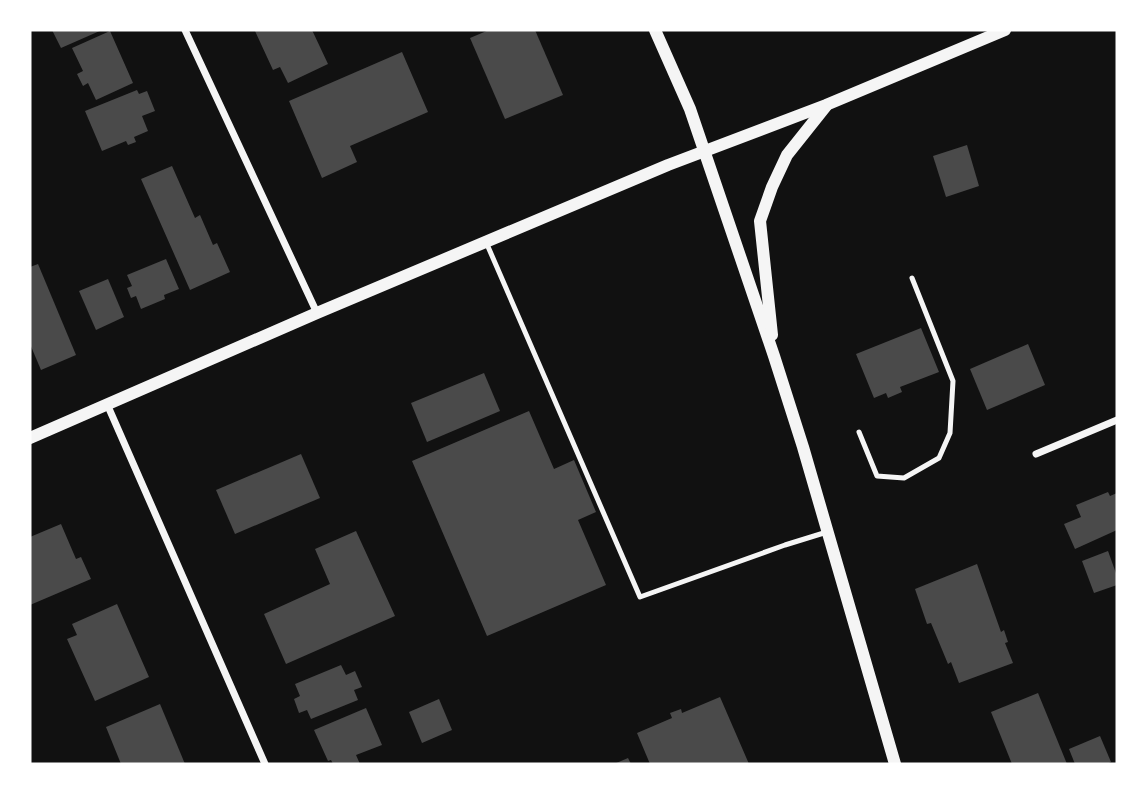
<svg xmlns="http://www.w3.org/2000/svg" width="1147" height="794" viewBox="0 0 1147 794" font-family="'Exo 2',sans-serif">
<style>
.building{fill:#4a4a4a}
.lines{fill:none;stroke-linecap:round;stroke-linejoin:round}
.service{stroke:#f5f5f5;stroke-width:5}
.minor{stroke:#f5f5f5;stroke-width:7}
.tertiary{stroke:#f5f5f5;stroke-width:12}
</style>
<rect width="100%" height="100%" fill="#111"/>
<g class="building">
<path d="M52,30H102L61,48Z"/>
<path d="M259,30H312L328,64L288,83L280,67L273,70L255,31Z"/>
<path d="M489,30H535L563,95L505,119L470,38Z"/>
<path d="M110,31L133,83L96,100L88,83L83,86L77,74L83,71L72,48Z"/>
<path d="M402,52L428,112L350,146L357,162L322,178L289,101Z"/>
<path d="M137,90L139,94L147,91L155,111L142,116L148,131L134,137L136,142L128,145L126,141L102,151L85,111Z"/>
<path d="M967,145L979,186L946,197L933,156Z"/>
<path d="M172,166L195,218L200,215L213,245L217,243L230,272L190,290L141,179Z"/>
<path d="M166,259L179,289L164,295L165,299L141,309L136,296L131,298L127,288L132,286L127,275Z"/>
<path d="M38,264L76,355L41,370L30,344V267Z"/>
<path d="M108,279L124,317L96,330L79,291Z"/>
<path d="M921,328L939,372L900,387L902,392L888,398L886,393L874,398L856,354Z"/>
<path d="M1028,344L1045,385L987,410L970,369Z"/>
<path d="M484,373L500,411L427,442L411,403Z"/>
<path d="M529,411L554,469L574,460L596,512L578,520L606,585L487,636L412,461Z"/>
<path d="M301,454L320,498L235,534L216,490Z"/>
<path d="M1108,492L1110,496L1117,493V530L1075,549L1064,524L1081,517L1076,505Z"/>
<path d="M61,524L76,559L81,557L91,579L30,605V537Z"/>
<path d="M356,531L395,616L286,664L264,614L330,584L315,549Z"/>
<path d="M1108,551L1117,576V585L1094,593L1082,561Z"/>
<path d="M977,564L1001,632L1004,630L1008,642L1005,643L1013,663L959,683L951,662L948,664L931,623L927,624L915,589Z"/>
<path d="M117,604L149,677L95,701L67,639L77,635L72,624Z"/>
<path d="M341,665L346,675L355,671L362,687L354,690L358,700L311,719L307,710L299,713L294,699L300,696L295,684Z"/>
<path d="M1038,693L1067,764H1012L991,712Z"/>
<path d="M720,697L749,764H650L637,733L672,718L670,713L681,709L682,713Z"/>
<path d="M439,699L452,730L422,743L409,712Z"/>
<path d="M160,704L185,764H121L106,727Z"/>
<path d="M366,708L382,745L356,755L360,764H333L331,760L328,761L314,730Z"/>
<path d="M1100,736L1111,762L1107,764H1075L1069,749Z"/>
<path d="M628,758L631,764H614Z"/>
</g>
<g class="lines">
<g class="service">
<path d="M486,242L640,597L785,545L827,532"/>
<path d="M859,432L877,476L904,478L939,458L950,433L953,381L912,278"/>
</g>
<g class="minor">
<path d="M185,30L317,313"/>
<path d="M107,404L265,764"/>
<path d="M1036,454L1117,420"/>
</g>
<g class="tertiary">
<path d="M655,30L690,109L774,356L803,447L895,764"/>
<path d="M772,335L760,221L772,187L787,155L826,106"/>
<path d="M30,438L317,313L668,165L826,105L1005,30"/>
</g>
</g>
<rect width="1147" height="794" fill="none" stroke="#ffffff" stroke-width="63"/>
</svg>
